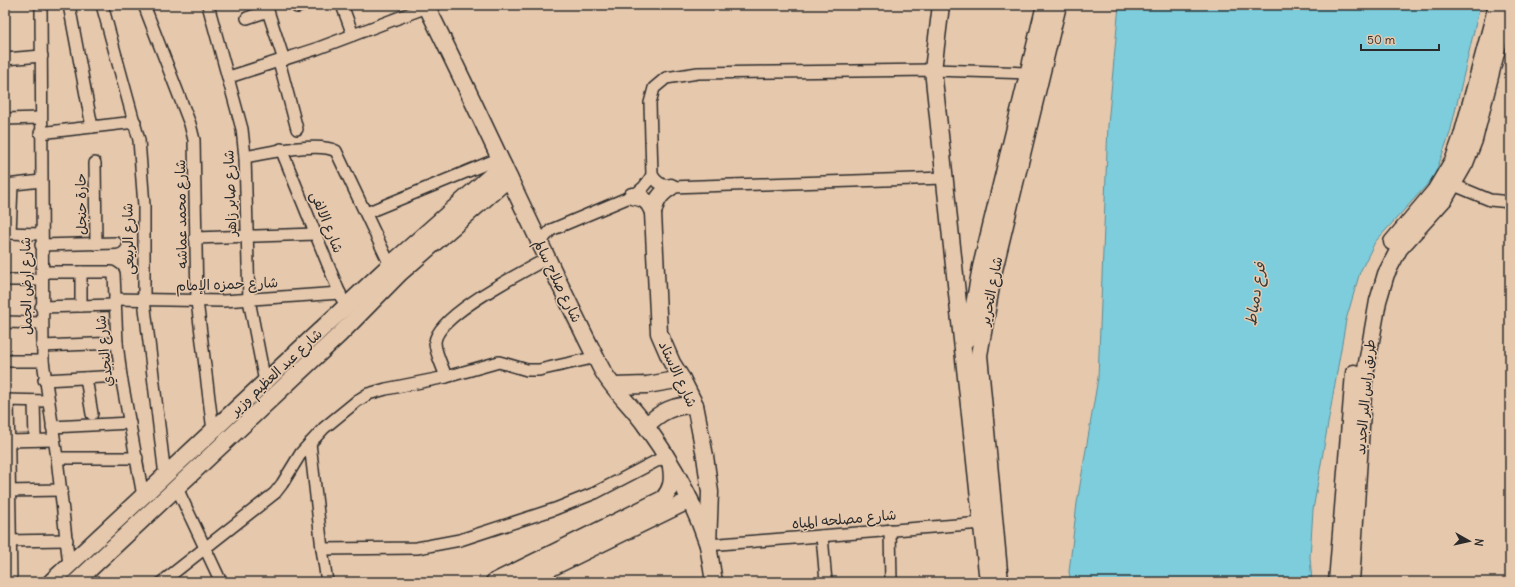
<svg xmlns="http://www.w3.org/2000/svg" width="1515" height="587" viewBox="0 0 1515 587" font-family="Delius,'Playpen Sans Arabic',sans-serif">
<style>
.water{fill:#7ecddc;stroke:#5d8c95}
.lines{fill:none;stroke-linecap:round;stroke-linejoin:round}
.street-casing{stroke:#2b2b2b;stroke-width:14}
.secondary-casing{stroke:#2b2b2b;stroke-width:19}
.street{stroke:#e6c8ad;stroke-width:11}
.secondary{stroke:#e6c8ad;stroke-width:16}
.labels{text-anchor:middle;dominant-baseline:central;stroke-width:3;stroke-linejoin:round;paint-order:stroke}
.street-label{font-size:14px;fill:#2b2b2b;stroke:#e6c8ad}
.water-label{font-size:15px;font-style:italic;fill:#333b3d;stroke:#e6c8ad}
</style>
<rect width="100%" height="100%" fill="#e6c8ad"/>
<filter id="ink" filterUnits="userSpaceOnUse"><feTurbulence type="fractalNoise" baseFrequency=".025" numOctaves="2"/><feDisplacementMap in="SourceGraphic" scale="8" xChannelSelector="R" yChannelSelector="G"/><feConvolveMatrix kernelMatrix="1 2 1 2 8 2 1 2 1" color-interpolation-filters="sRGB"/></filter>
<g filter="url(#ink)">
<path class="water" d="M1119,5H1480L1450,133L1434,177L1375,242L1360,272L1346,320L1313,510L1310,557L1312,582H1071L1069,572L1077,503L1098,378L1108,125Z"/>
<g class="lines">
<g class="street-casing">
<g id="street">
<path d="M41,5L43,361L57,458L69,565"/>
<path d="M69,5L92,127"/>
<path d="M102,5L139,140L144,206V300L165,476"/>
<path d="M144,5L190,124L194,140L197,301L213,431"/>
<path d="M208,5L242,129L245,157L249,300L265,382"/>
<path d="M266,5L284,60"/>
<path d="M342,5L353,35"/>
<path d="M297,7L303,5"/>
<path d="M247,18L268,11"/>
<path d="M5,59L42,56"/>
<path d="M279,61L297,129"/>
<path d="M229,77L316,49L427,7"/>
<path d="M5,119L40,118"/>
<path d="M40,133L135,122"/>
<path d="M281,149L342,299"/>
<path d="M245,157C265,153 319,141 336,151L390,265"/>
<path d="M95,163L96,244"/>
<path d="M652,175C657,183 661,185 671,187L944,178"/>
<path d="M6,185L41,181"/>
<path d="M1454,185L1490,200L1510,202"/>
<path d="M366,213L500,158"/>
<path d="M5,233L41,234"/>
<path d="M10,233L12,185"/>
<path d="M195,238L316,234"/>
<path d="M41,245L116,243"/>
<path d="M541,247L544,238L551,230L632,196C642,190 647,185 652,175L650,103L654,88L666,78L698,73L933,70L1028,73"/>
<path d="M41,272H111L114,274L117,343L121,376L143,496"/>
<path d="M81,272V306"/>
<path d="M5,280H41"/>
<path d="M115,299L223,301L340,293"/>
<path d="M41,307L115,305"/>
<path d="M5,322L42,323"/>
<path d="M42,346L117,343"/>
<path d="M5,361H43"/>
<path d="M446,377C443,367 435,353 435,342C437,315 523,272 546,259"/>
<path d="M86,378L92,414"/>
<path d="M44,380L121,376"/>
<path d="M5,400L48,401"/>
<path d="M8,400L11,582"/>
<path d="M34,401L35,440"/>
<path d="M52,427L130,423"/>
<path d="M5,441L54,440"/>
<path d="M310,443L322,549L327,582"/>
<path d="M57,458H137"/>
<path d="M176,486L221,582"/>
<path d="M5,491L62,490"/>
<path d="M890,530L891,582"/>
<path d="M822,536L826,582"/>
<path d="M5,541L67,540"/>
<path d="M708,545L982,523"/>
<path d="M322,549L417,548L460,540L555,509L595,493L666,456"/>
<path d="M162,582L275,493L282,484L301,453L324,428L357,401L368,394L386,389L446,377L499,362L527,370H539L597,357"/>
</g>
</g>
<g class="secondary-casing">
<g id="secondary">
<path d="M426,5C486,125 540,248 601,368C612,389 632,406 646,426C672,462 694,503 708,545"/>
<path d="M941,5L933,70L988,582"/>
<path d="M632,196C644,198 649,201 653,213L659,333L672,363L682,379L695,405L705,456L710,492L708,545L714,582"/>
<path d="M653,213C656,200 660,194 671,187"/>
<path d="M1392,242L1435,191L1454,159L1462,136L1497,5"/>
<path d="M966,340L971,321L981,267L1045,5"/>
<path d="M614,386L647,385L682,379"/>
<path d="M646,426C661,411 674,405 695,405"/>
<path d="M51,582L390,265L503,165"/>
<path d="M76,582L340,334L400,273L509,178"/>
<path d="M494,582L663,499C672,489 673,480 671,467"/>
<path d="M522,582L690,500"/>
<path d="M1000,582L979,355L994,270L1058,5"/>
<path d="M1337,582L1354,373"/>
<path d="M1351,582L1364,380L1378,301L1386,274L1399,249L1445,198L1465,163L1474,140L1508,5"/>
</g>
</g>
<use href="#street" class="street"/>
<use href="#secondary" class="secondary"/>
</g>
</g>
<g class="labels">
<g class="street-label">
<text transform="translate(230 193) rotate(-92)">شارع صابر زاهر</text>
<text transform="translate(81 204) rotate(-91)">حارة حنجل</text>
<text transform="translate(181 214) rotate(-91)">شارع محمد عماشه</text>
<text transform="translate(327 222) rotate(68)">شارع الالفى</text>
<text transform="translate(128 239) rotate(-91)">شارع الربيعى</text>
<text transform="translate(558 281) rotate(64)">شارع صلاح سالم</text>
<text transform="translate(227 284) rotate(-2)">شارع حمزه الإمام</text>
<text transform="translate(26 286) rotate(-91)">شارع ارض الجمل</text>
<text transform="translate(991 291) rotate(-79)">شارع التحرير</text>
<text transform="translate(104 351) rotate(-96)">شارع النجدي</text>
<text transform="translate(276 372) rotate(-43)">شارع عبد العظيم وزير</text>
<text transform="translate(678 374) rotate(65)">شارع الاستاد</text>
<text transform="translate(1365 397) rotate(-85)">طريق راس البر الجديد</text>
<text transform="translate(844 519) rotate(-5)">شارع مصلحه المياه</text>
</g>
<g class="water-label">
<text transform="translate(1255 294) rotate(-81)">فرع دمياط</text>
</g>
</g>
<rect width="1515" height="587" fill="none" stroke="#e6c8ad" stroke-width="20"/>
<rect x="10" y="10" width="1495" height="567" fill="none" stroke="#2b2b2b" stroke-width="1.5" filter="url(#ink)"/>
<g transform="translate(1469 541) rotate(98)" stroke="#e6c8ad" stroke-width="3" paint-order="stroke">
<path d="M0-3L7 15L0 10L-7 15Z" fill="#2b2b2b"/>
<text y="-6" font-size="11" font-weight="bold" text-anchor="middle" fill="#2b2b2b">N</text>
</g>
<path d="M1361 44v6h78v-6" fill="none" stroke="#2b2b2b" stroke-width="2"/>
<text x="1367" y="44" font-size="12" fill="#2b2b2b" stroke="#e6c8ad" stroke-width="3" paint-order="stroke">50 m</text>
</svg>
